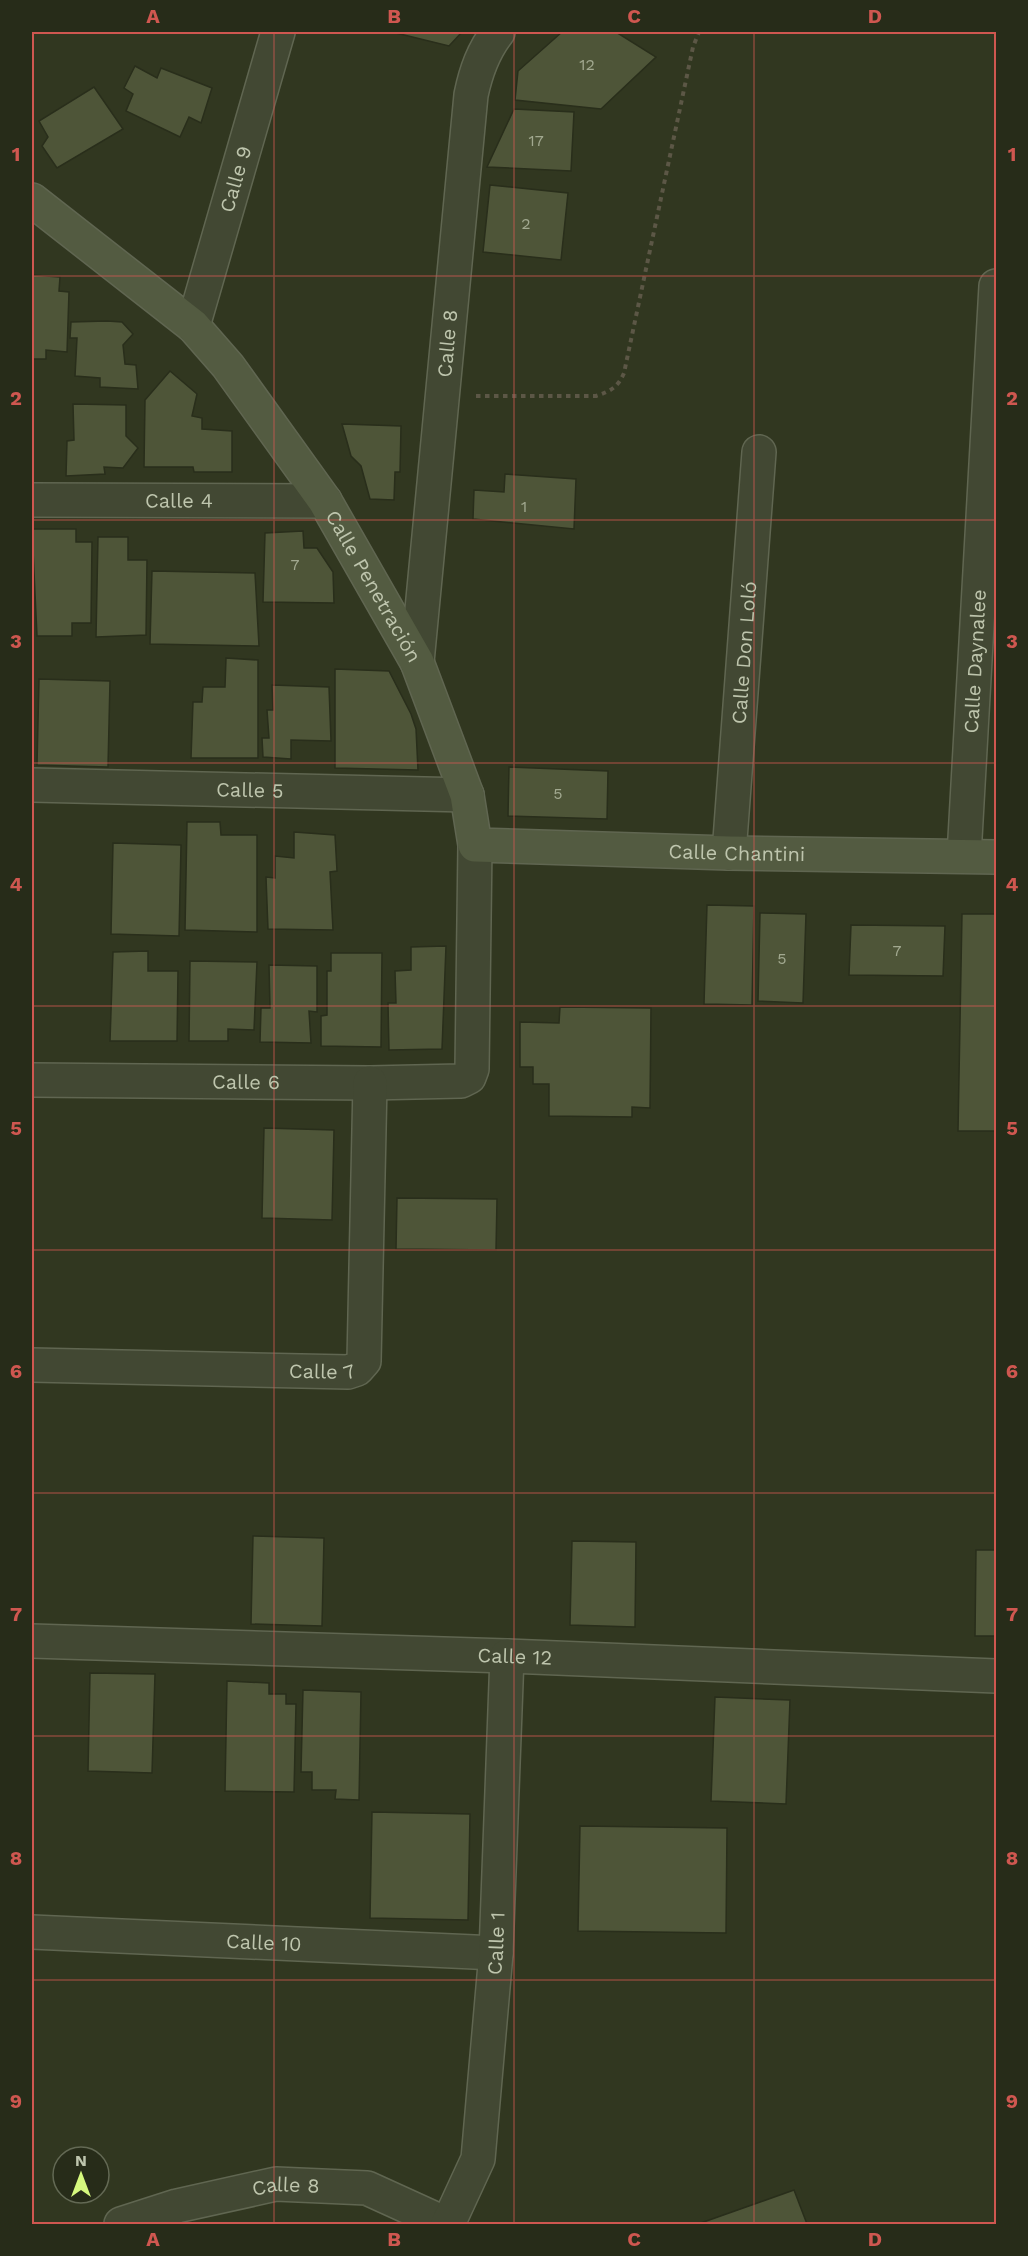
<svg xmlns="http://www.w3.org/2000/svg" width="1028" height="2256" viewBox="0 0 1028 2256" font-family="'Work Sans',sans-serif">
<style>
.building{fill:#4e5538;stroke:#292e1b;stroke-width:1.5}
.lines{fill:none;stroke-linecap:round;stroke-linejoin:round}
.street-casing{stroke:#606651;stroke-width:36}
.secondary-casing{stroke:#606651;stroke-width:36}
.path{stroke:#5c5746;stroke-width:4;stroke-dasharray:4.5 4.5;stroke-linecap:butt}
.street{stroke:#424833;stroke-width:33}
.secondary{stroke:#535b41;stroke-width:33}
.grid{fill:none;stroke:#cf5750;stroke-width:1.5;stroke-opacity:0.55}
.labels{text-anchor:middle;dominant-baseline:central;stroke-width:4.5;stroke-linejoin:round;paint-order:stroke}
.number-label{font-size:16px;fill:#a2a990}
.street-label{font-size:20px;fill:#bec5ad;stroke:#272c19}
.neatline{fill:none;stroke:#cf5750;stroke-width:2}
.grid-label{font-size:20px;text-anchor:middle;font-weight:bold;fill:#cf5750}
</style>
<rect width="100%" height="100%" fill="#313720"/>
<g class="building">
<path d="M392,32H462L449,46Z"/>
<path d="M562,32H616L656,57L601,109L515,100L518,71Z"/>
<path d="M135,66L157,78L161,68L212,88L201,123L189,117L180,137L126,111L133,94L124,88Z"/>
<path d="M94,87L123,129L57,168L42,146L48,137L39,121Z"/>
<path d="M514,109L574,112L571,171L487,167Z"/>
<path d="M490,185L568,193L561,260L483,252Z"/>
<path d="M32,275L60,277L59,291L69,292L67,352L46,350V359H32Z"/>
<path d="M107,321L122,322L133,334L123,345L125,364L136,365L138,389L100,387V378L75,376L77,338H70L71,322Z"/>
<path d="M170,371L197,394L192,416L202,418V429L232,431V472H194L193,467H144L145,400Z"/>
<path d="M73,404L126,405V436L138,448L123,468L104,467L105,474L66,476L67,441L74,440Z"/>
<path d="M342,424L401,426L400,472H395L394,500L370,499L361,466L351,456Z"/>
<path d="M505,474L576,479L574,529L473,519L474,490L504,492Z"/>
<path d="M32,529H76V542H92L91,623H72V636H37Z"/>
<path d="M303,531L304,548H317L333,572L334,603L263,602L265,533Z"/>
<path d="M98,537H128V560H147L146,635L96,637Z"/>
<path d="M152,571L255,573L259,646L150,644Z"/>
<path d="M226,658L258,660V758H191L193,702H202L203,687H225Z"/>
<path d="M335,669L389,671L411,714L416,729L418,770L335,768Z"/>
<path d="M39,679L110,681L108,767L37,765Z"/>
<path d="M272,685L329,687L331,741L291,740V759L263,757L262,738H269L267,710H273Z"/>
<rect x="995" y="714" width="1" height="49"/>
<path d="M509,767L608,771L607,819L508,816Z"/>
<path d="M187,822H220L221,835H257V932L185,930Z"/>
<path d="M294,832L335,835L337,871L330,872L333,930L268,929L266,877L275,878V856L294,858Z"/>
<path d="M113,843L181,845L179,936L111,934Z"/>
<path d="M707,905L754,906L752,1005L704,1004Z"/>
<path d="M760,913L806,914L803,1003L758,1001Z"/>
<path d="M962,914H996V1131H958Z"/>
<path d="M851,925L945,926L943,976L849,975Z"/>
<path d="M446,946L442,1049L389,1050L388,1003H396L395,971L411,970V947Z"/>
<path d="M148,951V971H178L177,1041H110L113,952Z"/>
<path d="M331,953H382L381,1047L321,1046V1016L327,1015V971H331Z"/>
<path d="M190,961L257,962L254,1030L228,1029V1041H189Z"/>
<path d="M269,965L317,966V1012L309,1011L311,1043L260,1042L261,1008H270Z"/>
<path d="M560,1007L651,1008L650,1108L632,1107V1117L549,1116V1084H533V1067H520V1022L559,1023Z"/>
<path d="M264,1128L334,1130L332,1220L262,1218Z"/>
<path d="M397,1198L497,1199L496,1250L396,1249Z"/>
<path d="M253,1536L324,1538L322,1626L251,1624Z"/>
<path d="M572,1541L636,1542L635,1627L570,1625Z"/>
<path d="M976,1550H996V1636H975Z"/>
<path d="M90,1673L155,1674L152,1773L88,1771Z"/>
<path d="M227,1681L269,1683V1694H286V1704H296L294,1792L225,1791Z"/>
<path d="M303,1690L361,1692L359,1800L335,1799L336,1790H312V1772H301Z"/>
<path d="M715,1697L790,1700L786,1804L711,1801Z"/>
<path d="M372,1812L470,1814L468,1920L370,1918Z"/>
<path d="M580,1826L727,1828L726,1933L578,1931Z"/>
<path d="M794,2190L807,2224H698Z"/>
</g>
<g class="lines">
<g class="street-casing">
<g id="street">
<path id="s1" d="M193,326L278,32"/>
<path id="s2" d="M32,500L325,501"/>
<path id="s3" d="M417,662L471,95C476,71 483,51 498,32"/>
<path id="s4" d="M32,785L467,795"/>
<path id="s5" d="M729,853L759,452"/>
<path id="s6" d="M964,856L996,286"/>
<path id="s7" d="M32,1080L370,1083L461,1081L469,1077L472,1069L475,845"/>
<path id="s8" d="M32,1365L348,1372L357,1369L364,1361L370,1083"/>
<path id="s9" d="M32,1641L507,1656L996,1676"/>
<path id="s10" d="M32,1932L496,1953"/>
<path id="s11" d="M121,2224L177,2206L276,2184L367,2188L446,2224"/>
<path id="s12" d="M448,2224L478,2159L496,1953L507,1656"/>
</g>
</g>
<g class="secondary-casing">
<g id="secondary">
<path id="s13" d="M32,200L193,326L228,366L325,501L417,662L467,795L475,845L729,853L996,857"/>
</g>
</g>
<path class="path" d="M476,396H596C611,391 618,387 624,373L693,47L699,32"/>
<use href="#street" class="street"/>
<use href="#secondary" class="secondary"/>
</g>
<path class="grid" d="M274,32V2224M514,32V2224M754,32V2224M32,276H996M32,520H996M32,763H996M32,1006H996M32,1250H996M32,1493H996M32,1736H996M32,1980H996"/>
<g class="labels">
<g class="number-label">
<text x="587" y="64">12</text>
<text x="536" y="140">17</text>
<text x="526" y="223">2</text>
<text x="524" y="506">1</text>
<text x="295" y="564">7</text>
<text x="558" y="793">5</text>
<text x="897" y="950">7</text>
<text x="782" y="958">5</text>
</g>
<g class="street-label">
<text stroke="none"><textPath href="#s1" startOffset="153">Calle 9</textPath></text>
<text stroke="none"><textPath href="#s3" startOffset="320">Calle 8</textPath></text>
<text stroke="none"><textPath href="#s2" startOffset="147">Calle 4</textPath></text>
<text stroke="none"><textPath href="#s13" startOffset="522">Calle Penetración</textPath></text>
<text stroke="none"><textPath href="#s5" startOffset="201">Calle Don Loló</textPath></text>
<text stroke="none"><textPath href="#s6" startOffset="195">Calle Daynalee</textPath></text>
<text stroke="none"><textPath href="#s4" startOffset="218">Calle 5</textPath></text>
<text stroke="none"><textPath href="#s13" startOffset="1064">Calle Chantini</textPath></text>
<text stroke="none"><textPath href="#s7" startOffset="214">Calle 6</textPath></text>
<text stroke="none"><textPath href="#s8" startOffset="290">Calle 7</textPath></text>
<text stroke="none"><textPath href="#s9" startOffset="483">Calle 12</textPath></text>
<text stroke="none"><textPath href="#s10" startOffset="232">Calle 10</textPath></text>
<text stroke="none"><textPath href="#s12" startOffset="288">Calle 1</textPath></text>
<text stroke="none"><textPath href="#s11" startOffset="170">Calle 8</textPath></text>
</g>
</g>
<rect width="1028" height="2256" fill="none" stroke="#272c19" stroke-width="66"/>
<g transform="translate(81 2175)"><circle r="28" fill="#272c19" stroke="#636954" stroke-width="1.5"/>
<path d="M0-4.5L10 22L0 15L-10 22Z" fill="#d6f97e"/>
<text y="-9" font-size="16" font-weight="bold" text-anchor="middle" fill="#bec5ad">N</text>
</g>
<rect x="33" y="33" width="962" height="2190" class="neatline"/>
<g class="grid-label">
<text x="153" y="23">A</text>
<text x="394" y="23">B</text>
<text x="634" y="23">C</text>
<text x="875" y="23">D</text>
<text x="16" y="161">1</text>
<text x="1012" y="161">1</text>
<text x="16" y="405">2</text>
<text x="1012" y="405">2</text>
<text x="16" y="648">3</text>
<text x="1012" y="648">3</text>
<text x="16" y="891">4</text>
<text x="1012" y="891">4</text>
<text x="16" y="1135">5</text>
<text x="1012" y="1135">5</text>
<text x="16" y="1378">6</text>
<text x="1012" y="1378">6</text>
<text x="16" y="1621">7</text>
<text x="1012" y="1621">7</text>
<text x="16" y="1865">8</text>
<text x="1012" y="1865">8</text>
<text x="16" y="2108">9</text>
<text x="1012" y="2108">9</text>
<text x="153" y="2246">A</text>
<text x="394" y="2246">B</text>
<text x="634" y="2246">C</text>
<text x="875" y="2246">D</text>
</g>
</svg>
